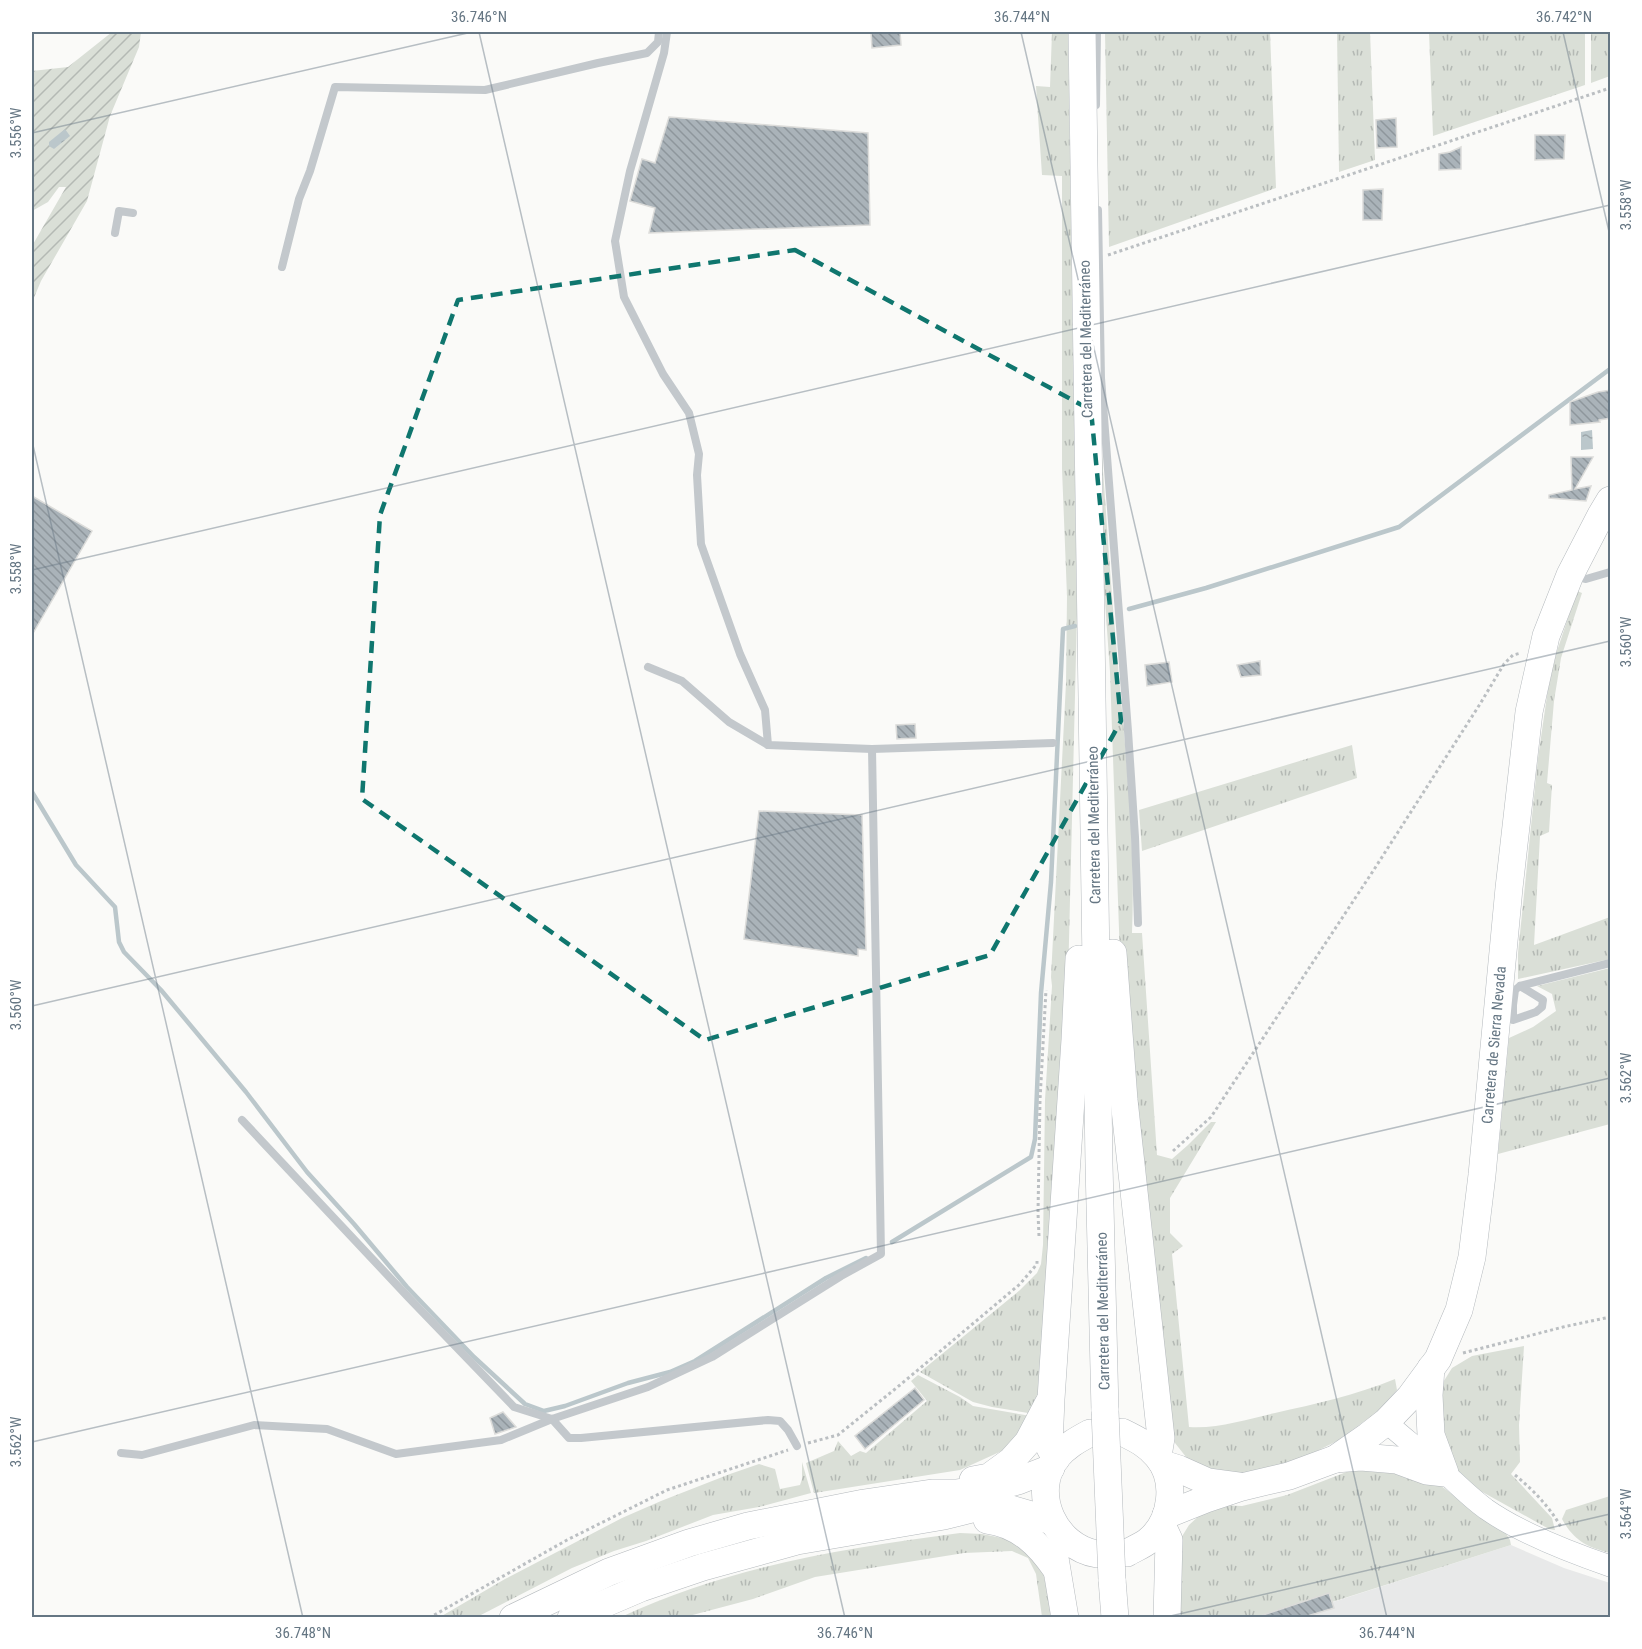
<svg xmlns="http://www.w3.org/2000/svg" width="1642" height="1649" viewBox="0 0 1642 1649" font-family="'Roboto Condensed',sans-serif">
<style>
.built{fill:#e8e9e9}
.grass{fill:url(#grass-tufts)}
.garden{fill:url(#garden-furrows)}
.water{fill:url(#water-ripples)}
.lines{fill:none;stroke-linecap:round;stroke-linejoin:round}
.stream{stroke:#bbc7cb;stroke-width:4.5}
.building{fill:url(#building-back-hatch);stroke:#dcdcda;stroke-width:1.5}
.secondary-casing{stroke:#b3babf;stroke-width:22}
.highway-casing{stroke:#b4b9bd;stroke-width:28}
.path{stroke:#bbbfc2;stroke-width:3;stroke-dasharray:3 3;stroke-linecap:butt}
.lane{stroke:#c3c8cc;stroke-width:8}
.secondary{stroke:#fff;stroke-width:21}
.highway{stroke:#fff;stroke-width:27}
.highway-bridge-casing{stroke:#b4b9bd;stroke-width:28;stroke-linecap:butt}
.highway-bridge{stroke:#fff;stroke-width:27}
.marked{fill:none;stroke:#0f766e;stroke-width:4.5;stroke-dasharray:12 8;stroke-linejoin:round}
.ticks{fill:none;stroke:#657683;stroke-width:1.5;stroke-opacity:0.45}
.labels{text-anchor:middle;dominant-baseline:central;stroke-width:6;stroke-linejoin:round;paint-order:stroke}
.street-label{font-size:15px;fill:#657683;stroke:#fff}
.neatline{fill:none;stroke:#657683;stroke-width:2}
.ticks-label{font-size:15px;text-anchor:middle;fill:#657683}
</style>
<defs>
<pattern id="grass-tufts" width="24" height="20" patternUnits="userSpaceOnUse" patternTransform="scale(1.5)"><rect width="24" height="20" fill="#dadfd7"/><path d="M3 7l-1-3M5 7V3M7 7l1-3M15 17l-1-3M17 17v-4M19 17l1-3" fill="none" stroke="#b4b9b4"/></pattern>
<pattern id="garden-furrows" width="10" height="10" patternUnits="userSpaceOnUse" patternTransform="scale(1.5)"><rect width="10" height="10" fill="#dadfd7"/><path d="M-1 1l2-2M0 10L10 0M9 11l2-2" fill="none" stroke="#b4b9b4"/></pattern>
<pattern id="water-ripples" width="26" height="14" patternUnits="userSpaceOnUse" patternTransform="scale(1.5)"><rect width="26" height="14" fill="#bbc7cb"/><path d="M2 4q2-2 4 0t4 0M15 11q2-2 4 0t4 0" fill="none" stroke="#9ca6aa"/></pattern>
<pattern id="building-back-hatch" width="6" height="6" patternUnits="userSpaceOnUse" patternTransform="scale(1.5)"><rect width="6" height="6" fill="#aab3b9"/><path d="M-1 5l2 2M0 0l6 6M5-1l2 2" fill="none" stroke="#8e969c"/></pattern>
</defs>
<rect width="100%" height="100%" fill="#fafaf8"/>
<path class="built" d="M1511,1545L1564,1568L1610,1583V1617L1256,1618L1329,1593L1333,1602Z"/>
<g class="grass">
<path d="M1052,32H1068L1077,614L1068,982L1045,1392L1034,1414L992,1407L973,1402L920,1372L1020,1290L1037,1273L1041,1264L1043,1245L1045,1100L1052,986L1051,977L1066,683L1067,596L1062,469V176L1042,175L1036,86L1050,87Z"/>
<path d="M1105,32H1270L1276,188L1109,247Z"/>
<path d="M1337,32H1370L1375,160L1339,172Z"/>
<path d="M1429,32H1585V85L1433,136Z"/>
<path d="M1591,32H1610V76L1591,83Z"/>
<path d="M1099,416C1105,491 1109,567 1116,642C1124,739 1136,836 1132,933H1142L1157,1155L1172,1159L1188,1145L1211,1122H1216L1170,1198V1233L1183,1246L1172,1254L1189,1427C1218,1429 1247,1419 1275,1413C1315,1404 1356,1395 1395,1379L1397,1390L1384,1407L1337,1441L1305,1457L1278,1467L1241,1475H1217L1190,1462L1175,1443L1169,1429L1120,958L1110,672L1103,573Z"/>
<path d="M1577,591L1582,593L1561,658L1554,701L1547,783L1552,785L1549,832L1540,836L1534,945L1610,917V959L1518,979V953L1538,758L1548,689L1556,654Z"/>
<path d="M1352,745L1357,778L1142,851L1139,810Z"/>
<path d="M1610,968V1124L1498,1154L1509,1038L1533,1027L1556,1011L1552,994L1537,986Z"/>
<path d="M1524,1346L1519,1425L1520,1462L1511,1474L1552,1518L1555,1530L1549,1529L1477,1489L1460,1475L1441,1442L1442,1384L1452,1368L1472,1356Z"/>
<path d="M918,1375L960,1397L973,1406L1031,1416L1027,1423L1004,1450L960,1470L814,1493L806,1463L834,1451L838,1441L851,1456L860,1451L866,1453L927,1401L911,1381Z"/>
<path d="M802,1462L811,1493L759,1507L713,1515L646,1541L614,1551L572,1568L477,1617H440L505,1579L622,1518L661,1501L730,1474L759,1464L775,1469L780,1489L800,1485L802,1479Z"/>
<path d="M1369,1466L1436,1482L1465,1504L1504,1530L1510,1540L1511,1545L1332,1602L1329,1594L1256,1617L1179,1618L1181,1538L1189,1525L1202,1513L1220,1505L1242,1506L1287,1495L1349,1471Z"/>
<path d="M1610,1496V1553C1587,1547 1574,1541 1562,1519L1566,1510Z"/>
<path d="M960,1533L982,1534L1007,1539L1025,1548L1043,1572L1048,1595L1051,1617H1042L1036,1574L1028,1558L1012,1551L964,1553L815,1577L753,1599L685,1617L619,1618C730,1566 840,1549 960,1533Z"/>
</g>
<path class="garden" d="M112,32H141L139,47L110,116L87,201L41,281L33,300L32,298V246L66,187H59L48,202L32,211V71L68,67Z"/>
<g class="water">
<path d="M65,129L70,136L54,149L49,146V142Z"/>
<path d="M1592,430L1593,449L1581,450V432Z"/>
</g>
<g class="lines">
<g class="stream">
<path d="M1129,609L1206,588L1399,527L1610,369"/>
<path d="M32,792L76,865L115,907L119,942L124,952L161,990L246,1092L307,1172L354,1224L407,1287L474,1357L525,1404L544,1411L565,1406L628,1383L670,1372L695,1361L826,1278L866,1258"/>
<path d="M892,1242L1031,1157L1035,1139L1041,993L1051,882L1063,629L1075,626"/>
</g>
</g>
<g class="building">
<path d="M871,32H900L901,45L872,48Z"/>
<path d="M669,117L868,133L870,225L649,233L655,208L630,201L642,159L655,163Z"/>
<path d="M1396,118L1397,147L1377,148L1376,120Z"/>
<path d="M1535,135H1565L1564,159L1535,160Z"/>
<path d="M1461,147V169L1439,170V154L1450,152Z"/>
<path d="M1383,189L1382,220H1363V190Z"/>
<path d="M1611,390V418L1599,420L1600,422L1570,425V402L1598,392Z"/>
<path d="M1571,457H1593L1575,489L1591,486L1586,501L1549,498V495L1572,490Z"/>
<path d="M32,496L92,531L32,635Z"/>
<path d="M1260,661L1261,675L1241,677L1237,665Z"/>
<path d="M1169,662L1172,682L1147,686L1145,665Z"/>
<path d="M915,724L916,738L897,739L896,725Z"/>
<path d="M759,811L862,815L866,950L858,949V956L744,939Z"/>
<path d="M915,1388L924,1400L865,1449L855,1436Z"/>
<path d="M503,1412L516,1427L495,1434L490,1418Z"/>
<path d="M1329,1593L1334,1608L1304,1617H1263V1615Z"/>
</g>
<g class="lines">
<g class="secondary-casing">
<path id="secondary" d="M1386,1422C1405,1439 1426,1455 1445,1473C1458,1485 1471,1498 1486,1509C1519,1532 1572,1553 1610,1566"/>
</g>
<g class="highway-casing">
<g id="highway">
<path d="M1082,32L1099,1164L1105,1411"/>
<path d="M1113,953L1124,1100L1161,1438L1158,1456"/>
<path d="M1122,1432C1136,1439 1147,1444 1157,1456C1178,1480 1172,1522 1148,1541C1142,1546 1133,1549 1127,1553"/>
<path d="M1090,1433C1077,1440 1066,1446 1056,1458C1030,1494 1055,1547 1097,1554"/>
<path d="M1056,1459L1049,1446L1051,1399L1075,1040L1079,959"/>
<path d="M1335,1459L1361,1457L1397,1460L1427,1471L1445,1473L1431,1435L1429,1395L1431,1368"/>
<path d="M1163,1464L1179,1469L1208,1482L1238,1486"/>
<path d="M973,1480L989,1477L1011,1461L1028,1442L1048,1404"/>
<path d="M1166,1515L1206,1499L1242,1487L1289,1476L1335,1459L1368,1436L1386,1422L1410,1397L1438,1359L1459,1310L1472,1257L1482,1175L1509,888L1529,712L1546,636L1570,575L1601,515L1610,500"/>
<path d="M987,1520C1019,1524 1039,1544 1056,1569"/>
<path d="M1162,1525L1169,1540L1167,1618"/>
<path d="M1054,1552L1065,1618"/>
<path d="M1112,1579L1115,1618"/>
<path d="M513,1618L609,1572L689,1543L748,1526L864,1503L932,1493H956L990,1488L1018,1481L1051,1468"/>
<path d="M571,1618L641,1588L703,1567L797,1541L944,1516L972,1509L996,1506L1004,1507L1052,1521"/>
</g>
</g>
<g class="path">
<path d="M1108,255L1610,88"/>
<path d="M1173,1151L1211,1117L1375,868L1480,704L1504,664L1513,655L1521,653"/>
<path d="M1039,1236L1038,1213L1040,1100L1046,990"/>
<path d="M1463,1353L1563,1327L1610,1317"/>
<path d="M808,1443L838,1435L900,1385L1020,1284L1037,1264V1261"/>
<path d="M1515,1475C1533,1490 1549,1506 1561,1527"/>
<path d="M429,1618L567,1540L667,1490L788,1450"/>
</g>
<g class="lane">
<path d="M667,32L664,53L630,171L615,241L624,297L663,374L689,413L699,454L697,475L701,544L740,654L765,710L768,745"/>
<path d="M1096,105L1097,32"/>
<path d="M1098,210L1101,378L1128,731L1135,837L1138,923"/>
<path d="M115,233L119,211L133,213"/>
<path d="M282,267L299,199L310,171L335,87L485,90L598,63L647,53L658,42L659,32"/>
<path d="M1574,576L1586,579L1610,572"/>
<path d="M648,667L682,681L729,722L768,745L872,749L1053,743"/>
<path d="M1513,1005V1020L1536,1012L1542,1007L1543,1000L1520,986"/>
<path d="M1504,1006L1513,1005L1515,990L1520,986L1610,963"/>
<path d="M242,1120L409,1298L514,1407L552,1419"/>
<path d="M797,1446L788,1430L780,1421L768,1420L581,1438H569L552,1419L648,1387L712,1357L841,1276L881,1254L872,749"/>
<path d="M121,1453L142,1455L254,1425L327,1429L396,1454L501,1440L552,1419"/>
</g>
<use href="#secondary" class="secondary"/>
<use href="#highway" class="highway"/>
<g class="highway-bridge-casing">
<path id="highway-bridge" d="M1105,1411L1112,1579"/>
</g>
<use href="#highway-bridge" class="highway-bridge"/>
</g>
<path class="marked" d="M795,250L1091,410L1121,721L990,955L705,1040L362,799L380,515L458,300Z"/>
<path class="ticks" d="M479,32L845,1618M1021,32L1387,1618M1563,32L1610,236M32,133L472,32M32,441L303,1618M32,570L1610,205M32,1006L1610,641M32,1442L1610,1078M1162,1618L1610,1514"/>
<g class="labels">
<g class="street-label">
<text transform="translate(1086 339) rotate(-91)">Carretera del Mediterráneo</text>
<text transform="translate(1094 825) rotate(-91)">Carretera del Mediterráneo</text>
<text transform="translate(1494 1045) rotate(-85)">Carretera de Sierra Nevada</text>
<text transform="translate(1103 1311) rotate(-91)">Carretera del Mediterráneo</text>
</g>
</g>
<rect width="1642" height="1649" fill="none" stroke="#ffffff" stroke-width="66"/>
<rect x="33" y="33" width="1576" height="1583" class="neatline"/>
<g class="ticks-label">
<text x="479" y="22">36.746°N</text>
<text x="1022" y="22">36.744°N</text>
<text x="1564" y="22">36.742°N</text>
<text transform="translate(16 133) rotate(-90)" y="5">3.556°W</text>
<text transform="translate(1626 205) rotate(-90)" y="5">3.558°W</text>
<text transform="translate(16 569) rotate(-90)" y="5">3.558°W</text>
<text transform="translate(1626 642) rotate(-90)" y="5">3.560°W</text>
<text transform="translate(16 1005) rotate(-90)" y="5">3.560°W</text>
<text transform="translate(1626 1078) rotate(-90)" y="5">3.562°W</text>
<text transform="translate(16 1442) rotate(-90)" y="5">3.562°W</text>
<text transform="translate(1626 1514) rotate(-90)" y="5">3.564°W</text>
<text x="303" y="1638">36.748°N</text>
<text x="845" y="1638">36.746°N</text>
<text x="1387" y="1638">36.744°N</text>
</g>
</svg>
